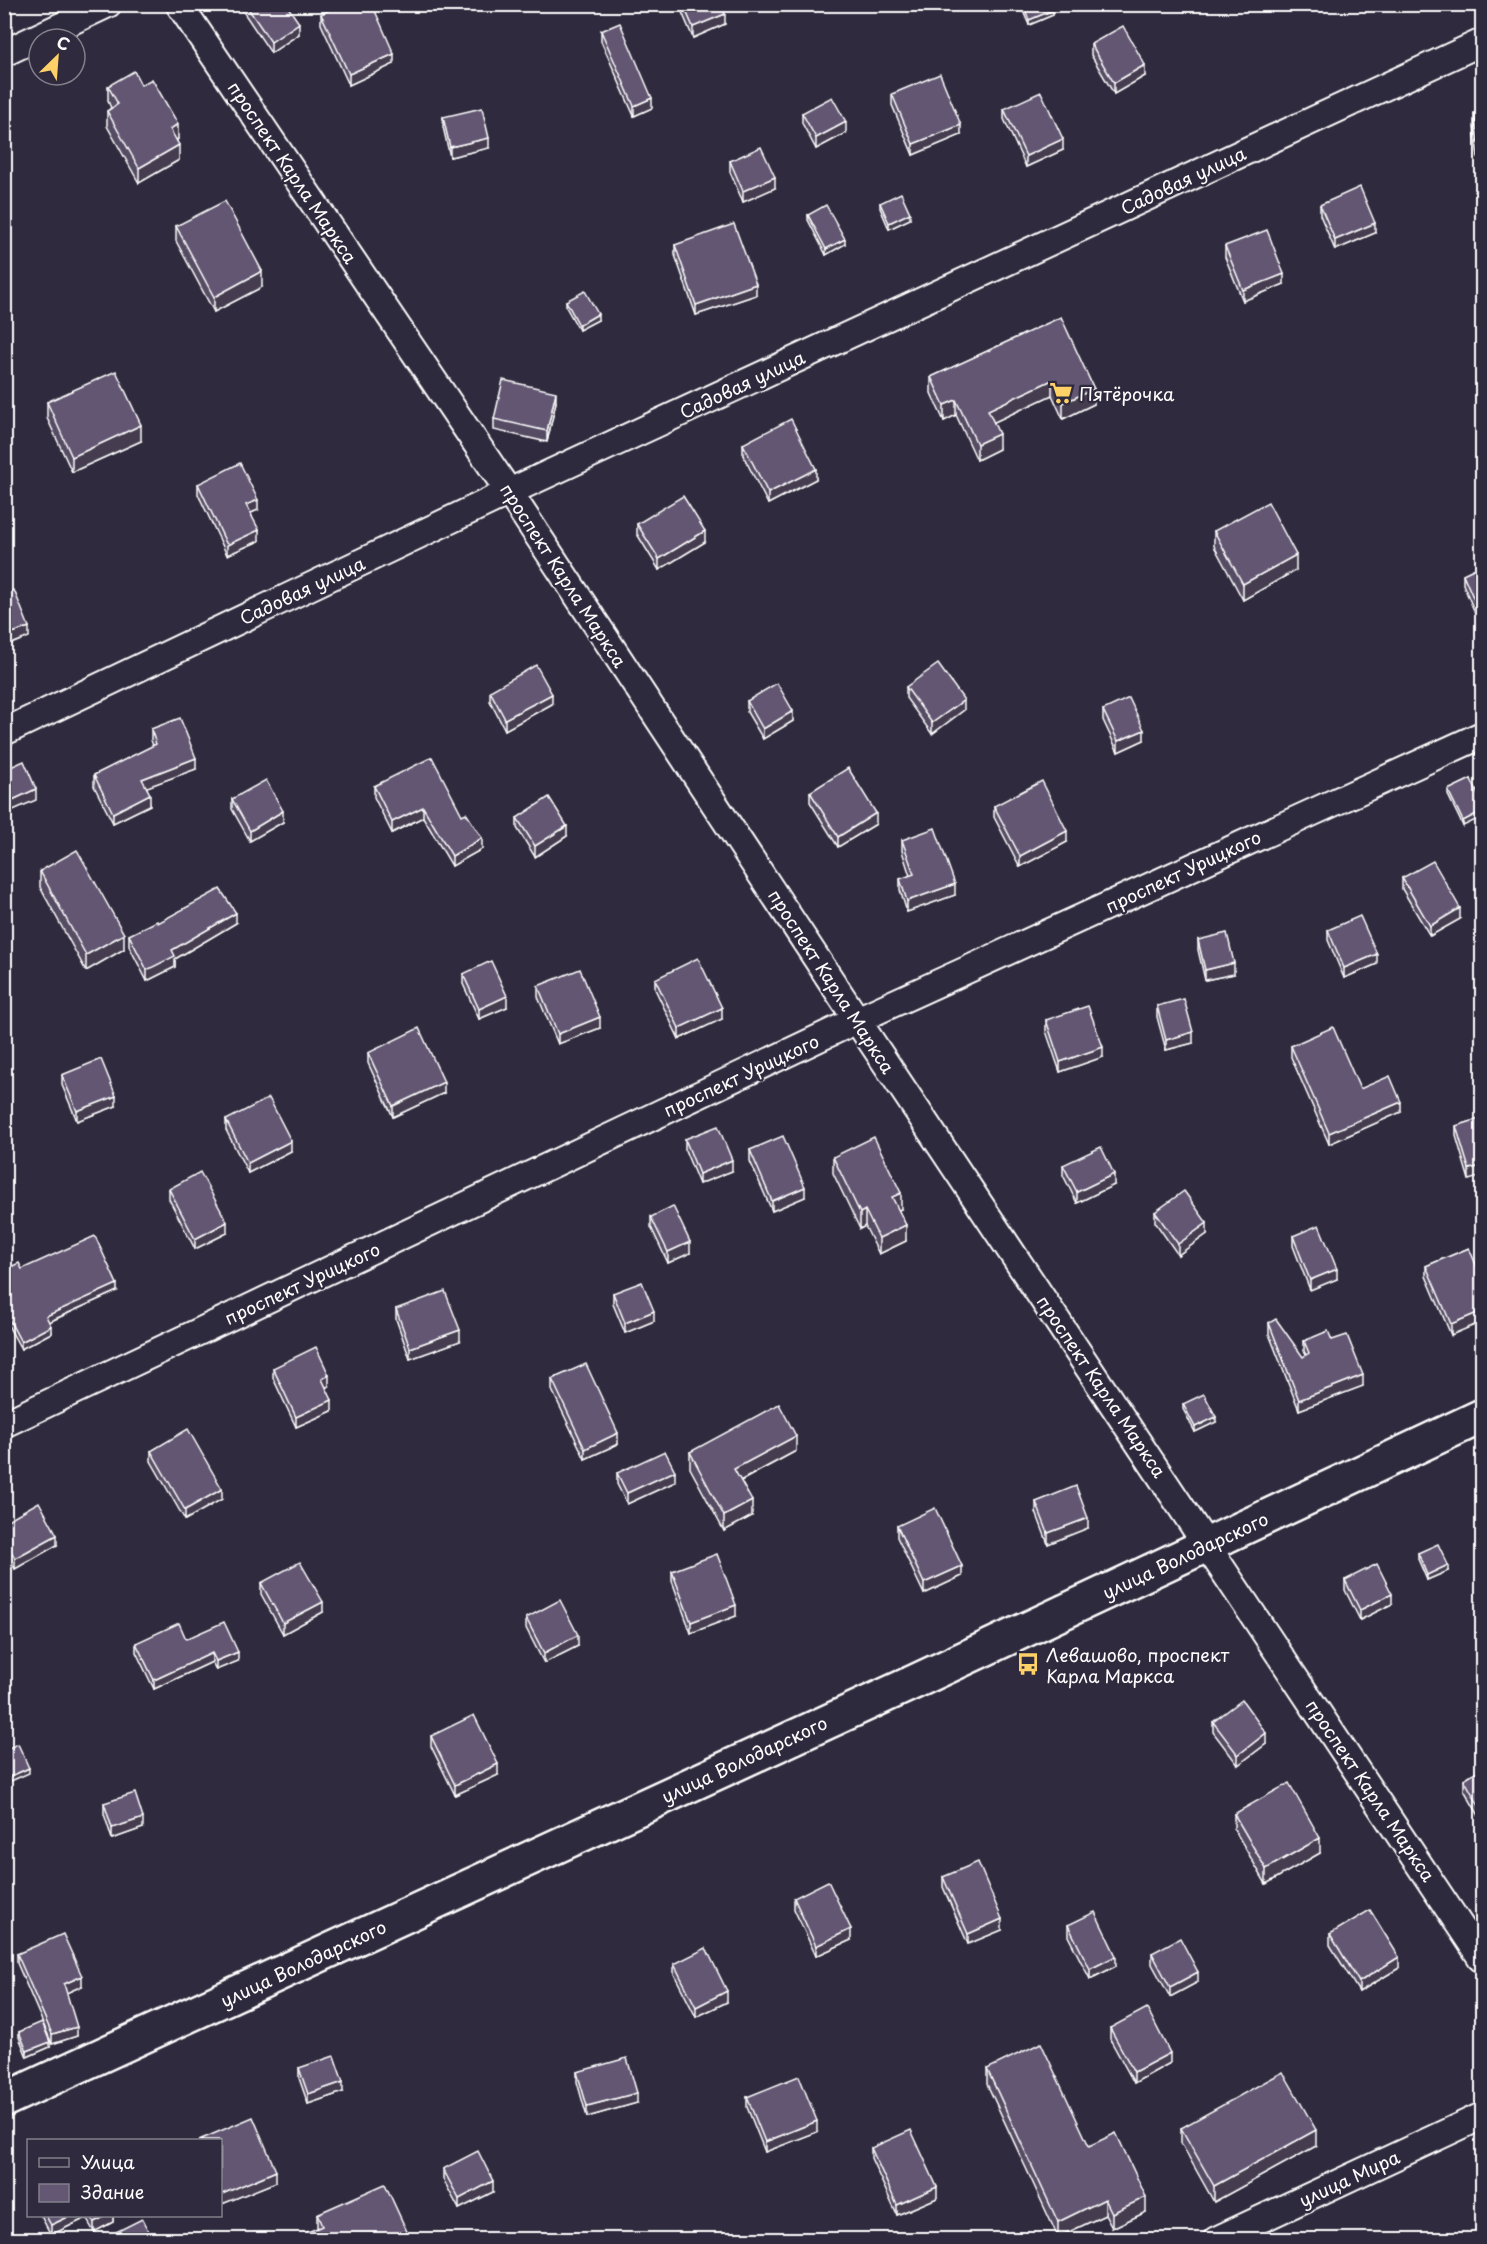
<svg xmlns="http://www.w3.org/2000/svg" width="1487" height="2244" viewBox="0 0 1487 2244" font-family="'Playpen Sans',sans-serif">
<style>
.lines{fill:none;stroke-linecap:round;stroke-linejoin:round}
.street-casing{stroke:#fff;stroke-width:30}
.secondary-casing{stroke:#fff;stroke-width:38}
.street{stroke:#2f2a3d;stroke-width:26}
.secondary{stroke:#2f2a3d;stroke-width:33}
.wall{fill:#554b63;stroke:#fff;stroke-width:1.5}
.shaded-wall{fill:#453d50;stroke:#fff;stroke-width:1.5}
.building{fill:#635773;stroke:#fff;stroke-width:1.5}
.labels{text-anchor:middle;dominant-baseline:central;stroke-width:4.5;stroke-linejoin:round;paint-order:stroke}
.street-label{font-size:18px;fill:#fff;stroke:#2f2a3d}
.poi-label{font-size:18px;fill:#fff;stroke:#2f2a3d;text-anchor:start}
</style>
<rect width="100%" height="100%" fill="#2f2a3d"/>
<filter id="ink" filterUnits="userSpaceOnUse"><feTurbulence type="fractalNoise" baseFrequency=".0167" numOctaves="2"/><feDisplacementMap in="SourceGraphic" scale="12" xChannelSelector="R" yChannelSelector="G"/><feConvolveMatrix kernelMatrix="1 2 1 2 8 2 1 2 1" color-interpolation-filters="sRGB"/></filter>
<g filter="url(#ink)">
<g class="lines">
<g class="street-casing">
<g id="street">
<path d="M179,4L509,492L857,1020L1482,1959"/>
<path d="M4,53L108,4"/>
<path d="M4,732L509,492L1482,42"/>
<path d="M4,1424L857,1020L1482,735"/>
<path d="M1216,2240L1482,2116"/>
</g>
</g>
<g class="secondary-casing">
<path id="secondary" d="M4,2100L914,1682L1482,1416"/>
</g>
<use href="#street" class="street"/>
<use href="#secondary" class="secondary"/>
</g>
<g class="wall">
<path d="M238,4H286L299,34L271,53Z"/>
<path d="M682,4H721L725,24L693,38L682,12Z"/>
<path d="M1020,4H1051L1053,15L1029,25Z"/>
<path d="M321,14L394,64L349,85L321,24Z"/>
<path d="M601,31L652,108L634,116L601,41Z"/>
<path d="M1091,44L1145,76L1114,94L1091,55Z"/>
<path d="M141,85L178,139L177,140L179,160L139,183L107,126V111L111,108L108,101V86Z"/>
<path d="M892,94L961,135L913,155L892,105Z"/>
<path d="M1004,109L1063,150L1026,167L1004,119Z"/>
<path d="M1482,111V156L1478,157L1474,127V113Z"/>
<path d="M802,113L846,133L816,149L802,123Z"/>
<path d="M443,117L489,148L450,157L443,127Z"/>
<path d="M730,161L775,188L743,202L730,172Z"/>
<path d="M880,203L910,219L889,229L880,208Z"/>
<path d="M1320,205L1375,233L1335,250L1320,215Z"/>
<path d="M808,215L845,244L826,255L808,220Z"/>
<path d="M176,226L262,287L214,312L176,241Z"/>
<path d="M675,245L756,295L696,315L675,255Z"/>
<path d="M1225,246L1284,284L1243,301L1225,257Z"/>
<path d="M566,301L598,320L579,330L566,307Z"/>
<path d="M1061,317L1094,404L1063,419L1052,395L994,422L999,449L977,460L956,415L944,421L931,393V377Z"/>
<path d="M47,402L141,441L72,472L47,418Z"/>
<path d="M556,402L547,442L494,430V419Z"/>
<path d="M743,444L816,479L768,504L743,455Z"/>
<path d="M198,484L258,510L251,513L259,541L227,555L198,494Z"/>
<path d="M637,524L705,542L659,570L637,534Z"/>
<path d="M1214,531L1296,570L1243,600L1214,546Z"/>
<path d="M1482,565L1478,620L1463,584V574Z"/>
<path d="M906,687L964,710L932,734L906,698Z"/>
<path d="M490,691L552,704L505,730L490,701Z"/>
<path d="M747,701L793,721L763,739L747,712Z"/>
<path d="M1103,710L1144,740L1118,752L1103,720Z"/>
<path d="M151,729L196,769L147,787L150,805L113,823L94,786V775L153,746L151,740Z"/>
<path d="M1471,779L1463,826L1448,795V790Z"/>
<path d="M374,786L462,815L482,849L452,866L423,817L392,833L374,797Z"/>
<path d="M810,792L876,824L838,847L810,802Z"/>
<path d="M232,799L283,822L250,841L232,809Z"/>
<path d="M994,806L1067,842L1020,867L994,817Z"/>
<path d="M517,818L567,836L535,857L517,828Z"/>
<path d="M902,840L955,895L907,912L900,890V879L910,876L902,851Z"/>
<path d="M40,871L124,949L86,971L40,887Z"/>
<path d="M1402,878L1460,919L1430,936L1402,889Z"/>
<path d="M158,923H236L175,959V967L147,981L129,946V935Z"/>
<path d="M1328,930L1377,964L1344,978L1328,940Z"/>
<path d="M1198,940L1234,974L1205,980L1198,950Z"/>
<path d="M463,974L507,1007L479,1019L463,984Z"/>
<path d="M655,979L722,1019L679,1039L655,989Z"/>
<path d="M538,986L600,1028L558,1044L538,997Z"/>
<path d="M1157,1006L1193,1043L1166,1050L1157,1017Z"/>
<path d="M1046,1020L1103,1057L1060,1072L1046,1031Z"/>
<path d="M1291,1046L1360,1089L1401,1112L1329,1144L1291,1057Z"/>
<path d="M368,1053L444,1093L393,1117L368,1063Z"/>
<path d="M62,1075L116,1106L77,1121L62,1085Z"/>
<path d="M1482,1118L1469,1180L1456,1136V1126Z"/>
<path d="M226,1120L291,1151L248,1173L226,1130Z"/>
<path d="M685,1139L732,1171L699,1184L685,1150Z"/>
<path d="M750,1150L805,1197L772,1211L750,1161Z"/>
<path d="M833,1157L901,1209L898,1210L906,1241L879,1254L865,1226L860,1229L833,1173Z"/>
<path d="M1063,1165L1114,1185L1077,1203L1063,1175Z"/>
<path d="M169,1189L227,1233L195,1249L169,1199Z"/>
<path d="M1155,1212L1207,1234L1178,1255L1155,1222Z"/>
<path d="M651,1217L690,1253L668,1263L651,1227Z"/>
<path d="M1293,1236L1337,1279L1310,1290L1293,1246Z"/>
<path d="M1469,1248L1451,1335L1426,1276V1266Z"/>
<path d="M22,1269L117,1291L49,1322L51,1333L21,1349L4,1318V1270Z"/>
<path d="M613,1293L654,1321L625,1333L613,1304Z"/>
<path d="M396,1309L460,1341L410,1359L396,1319Z"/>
<path d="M1269,1323L1303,1357L1306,1355L1304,1351V1341L1332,1340L1363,1386L1299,1410L1269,1334Z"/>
<path d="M273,1368L329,1386L326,1387L332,1411L296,1427L273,1378Z"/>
<path d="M552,1379L618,1444L585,1459L552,1390Z"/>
<path d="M1183,1404L1216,1422L1195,1432L1183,1409Z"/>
<path d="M151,1451L222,1499L185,1520L151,1461Z"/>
<path d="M796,1451L741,1481L752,1516L724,1531L690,1468V1452Z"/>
<path d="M617,1473L675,1482L627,1504L617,1484Z"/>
<path d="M1036,1502L1088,1528L1048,1544L1036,1512Z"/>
<path d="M4,1522L57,1545L15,1569L4,1550Z"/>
<path d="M897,1526L962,1576L924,1594L897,1537Z"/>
<path d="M1418,1553L1448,1571L1427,1580L1418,1559Z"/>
<path d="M672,1571L736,1616L691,1633L672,1581Z"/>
<path d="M1345,1580L1392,1604L1360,1620L1345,1590Z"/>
<path d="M261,1583L323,1612L283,1634L261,1594Z"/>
<path d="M526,1618L578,1646L544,1663L526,1628Z"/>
<path d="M186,1639L238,1661L216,1670L212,1662L154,1689L136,1652V1643Z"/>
<path d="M1213,1722L1266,1744L1238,1765L1213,1732Z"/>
<path d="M431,1736L498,1775L455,1795L431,1746Z"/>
<path d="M1482,1768V1821L1464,1790V1779Z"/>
<path d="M104,1803L143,1828L112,1839L104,1814Z"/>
<path d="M1234,1814L1320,1853L1266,1884L1234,1829Z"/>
<path d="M943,1877L1002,1930L968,1944L943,1887Z"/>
<path d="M794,1898L851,1940L816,1956L794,1909Z"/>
<path d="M1068,1925L1116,1966L1090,1979L1068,1936Z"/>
<path d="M1330,1934L1399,1968L1359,1992L1330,1945Z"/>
<path d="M1152,1953L1198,1982L1170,1997L1152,1964Z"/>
<path d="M17,1954L82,1986L66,1993L77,2036L52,2044L17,1963Z"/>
<path d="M674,1964L727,2002L696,2017L674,1974Z"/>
<path d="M1110,2028L1170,2063L1134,2083L1110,2039Z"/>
<path d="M19,2032L50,2047L27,2057L19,2037Z"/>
<path d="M299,2068L343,2092L308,2104L299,2078Z"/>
<path d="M987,2069L1089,2146L1146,2212L1112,2228L1105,2215L1058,2237L987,2084Z"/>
<path d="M577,2072L637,2103L587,2117L577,2082Z"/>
<path d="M747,2097L817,2132L765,2152L747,2107Z"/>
<path d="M1181,2128L1316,2146L1214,2202L1181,2143Z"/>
<path d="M220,2140L276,2182L222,2204L220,2201Z"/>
<path d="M871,2148L937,2198L897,2215L871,2158Z"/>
<path d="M443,2169L493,2192L459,2209L443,2179Z"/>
<path d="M317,2214L409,2240L317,2228Z"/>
<path d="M41,2216H113V2222L94,2232L86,2218L51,2235Z"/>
</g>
<g class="shaded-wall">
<path d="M1053,10V15L1029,25V20Z"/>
<path d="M725,14V24L693,38V27Z"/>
<path d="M299,23V34L271,53V42Z"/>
<path d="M394,54V64L349,85V74Z"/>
<path d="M1145,65V76L1114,94V83Z"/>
<path d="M652,98V108L634,116V106Z"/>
<path d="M846,122V133L816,149V138Z"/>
<path d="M178,124V139L170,144V129Z"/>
<path d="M961,125V135L913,155V144Z"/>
<path d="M489,138V148L450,157V147Z"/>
<path d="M1063,139V150L1026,167V156Z"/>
<path d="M179,145V160L139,183V168Z"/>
<path d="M775,177V188L743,202V191Z"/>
<path d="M910,213V219L889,229V223Z"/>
<path d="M1375,223V233L1335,250V240Z"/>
<path d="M845,239V244L826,255V249Z"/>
<path d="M262,271V287L214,312V297Z"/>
<path d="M1284,274V284L1243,301V290Z"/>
<path d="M756,284V295L696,315V305Z"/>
<path d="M598,314V320L579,330V325Z"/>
<path d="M1052,380V395L988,425V410Z"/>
<path d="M1094,389V404L1063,419V403Z"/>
<path d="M556,392V402L547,442V431Z"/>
<path d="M956,400V415L944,421V405Z"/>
<path d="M141,425V441L72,472V457Z"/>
<path d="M999,434V449L977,460V444Z"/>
<path d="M816,469V479L768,504V493Z"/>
<path d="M258,500V510L246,515V505Z"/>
<path d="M259,530V541L227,555V545Z"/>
<path d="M705,531V542L659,570V559Z"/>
<path d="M1296,555V570L1243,600V584Z"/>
<path d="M1482,607V618L1478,620V609Z"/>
<path d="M29,627V637L4,647V636Z"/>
<path d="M552,694V704L505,730V719Z"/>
<path d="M964,700V710L932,734V723Z"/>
<path d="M793,711V721L763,739V729Z"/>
<path d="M1144,730V740L1118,752V741Z"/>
<path d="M196,758V769L142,789V779Z"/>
<path d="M36,789V800L4,814V804Z"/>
<path d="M150,794V805L113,823V813Z"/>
<path d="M423,807V817L392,833V822Z"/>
<path d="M283,811V822L250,841V831Z"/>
<path d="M1482,811V817L1463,826V821Z"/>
<path d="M876,813V824L838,847V837Z"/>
<path d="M567,826V836L535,857V846Z"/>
<path d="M1067,831V842L1020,867V856Z"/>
<path d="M482,838V849L452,866V856Z"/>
<path d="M955,884V895L907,912V901Z"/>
<path d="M1460,908V919L1430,936V926Z"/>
<path d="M236,913V923L175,959V967L147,981V970L172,950Z"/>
<path d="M124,934V949L86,971V955Z"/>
<path d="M1377,954V964L1344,978V968Z"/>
<path d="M1234,963V974L1205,980V970Z"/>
<path d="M507,996V1007L479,1019V1009Z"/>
<path d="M722,1008V1019L679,1039V1028Z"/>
<path d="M600,1017V1028L558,1044V1034Z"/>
<path d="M1193,1032V1043L1166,1050V1040Z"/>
<path d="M1103,1047V1057L1060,1072V1062Z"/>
<path d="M444,1082V1093L393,1117V1106Z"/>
<path d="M116,1096V1106L77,1121V1111Z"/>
<path d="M1401,1102V1112L1329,1144V1133Z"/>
<path d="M291,1141V1151L248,1173V1163Z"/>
<path d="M732,1160V1171L699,1184V1174Z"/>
<path d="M1482,1166V1176L1469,1180V1169Z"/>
<path d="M1114,1174V1185L1077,1203V1192Z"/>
<path d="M805,1187V1197L772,1211V1201Z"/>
<path d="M901,1193V1209L892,1213V1197Z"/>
<path d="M865,1210V1226L860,1229V1213Z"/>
<path d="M227,1222V1233L195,1249V1239Z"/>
<path d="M1207,1223V1234L1178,1255V1244Z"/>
<path d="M906,1225V1241L879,1254V1238Z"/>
<path d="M690,1242V1253L668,1263V1252Z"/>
<path d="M1337,1269V1279L1310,1290V1280Z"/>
<path d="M117,1284V1291L46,1323V1316Z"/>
<path d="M654,1311V1321L625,1333V1323Z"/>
<path d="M1482,1311V1322L1451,1335V1324Z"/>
<path d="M51,1326V1333L21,1349V1342Z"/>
<path d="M460,1330V1341L410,1359V1348Z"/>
<path d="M329,1375V1386L322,1389V1379Z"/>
<path d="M1363,1375V1386L1299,1410V1400Z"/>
<path d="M332,1400V1411L296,1427V1417Z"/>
<path d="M1216,1417V1422L1195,1432V1427Z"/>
<path d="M618,1433V1444L585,1459V1449Z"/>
<path d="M796,1436V1451L734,1484V1469Z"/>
<path d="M675,1471V1482L627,1504V1493Z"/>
<path d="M222,1489V1499L185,1520V1510Z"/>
<path d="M752,1501V1516L724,1531V1516Z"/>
<path d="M1088,1518V1528L1048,1544V1533Z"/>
<path d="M57,1535V1545L15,1569V1558Z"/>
<path d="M1448,1565V1571L1427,1580V1575Z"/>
<path d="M962,1566V1576L924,1594V1583Z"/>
<path d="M1392,1594V1604L1360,1620V1610Z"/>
<path d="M323,1602V1612L283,1634V1623Z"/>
<path d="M736,1605V1616L691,1633V1622Z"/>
<path d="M578,1635V1646L544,1663V1653Z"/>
<path d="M238,1652V1661L216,1670V1661Z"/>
<path d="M212,1653V1662L154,1689V1680Z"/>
<path d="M1266,1733V1744L1238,1765V1755Z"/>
<path d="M498,1764V1775L455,1795V1785Z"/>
<path d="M29,1768V1773L4,1784V1779Z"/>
<path d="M143,1818V1828L112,1839V1828Z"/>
<path d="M1320,1838V1853L1266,1884V1869Z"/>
<path d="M1002,1919V1930L968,1944V1934Z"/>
<path d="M851,1929V1940L816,1956V1946Z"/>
<path d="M1116,1956V1966L1090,1979V1969Z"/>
<path d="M1399,1957V1968L1359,1992V1982Z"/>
<path d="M1198,1972V1982L1170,1997V1987Z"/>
<path d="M82,1976V1986L64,1994V1984Z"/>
<path d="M727,1991V2002L696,2017V2007Z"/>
<path d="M77,2027V2036L52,2044V2034Z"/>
<path d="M50,2042V2047L27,2057V2051Z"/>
<path d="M1170,2053V2063L1134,2083V2072Z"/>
<path d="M343,2082V2092L308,2104V2094Z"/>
<path d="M637,2093V2103L587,2117V2106Z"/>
<path d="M817,2121V2132L765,2152V2142Z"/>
<path d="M1316,2130V2146L1214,2202V2186Z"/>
<path d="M276,2171V2182L222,2204V2194Z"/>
<path d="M493,2181V2192L459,2209V2199Z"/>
<path d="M937,2187V2198L897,2215V2205Z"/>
<path d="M1146,2197V2212L1112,2228V2213Z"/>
<path d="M1105,2199V2215L1058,2237V2222Z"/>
<path d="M70,2216H86V2218L51,2235V2225Z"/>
<path d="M106,2216H113V2222L94,2232V2222Z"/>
</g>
<g class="building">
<path d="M245,4H286L299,23L271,42Z"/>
<path d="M342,4H372L394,54L349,74L321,14Z"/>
<path d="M683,4H721L725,14L693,27Z"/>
<path d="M1023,4H1051L1053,10L1029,20Z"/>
<path d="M620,23L652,98L634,106L601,31Z"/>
<path d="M1123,26L1145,65L1114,83L1091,44Z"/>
<path d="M134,71L141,85L152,79L178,124L170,129L179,145L139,168L107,111L118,104L108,86Z"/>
<path d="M940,74L961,125L913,144L892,94Z"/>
<path d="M1041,92L1063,139L1026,156L1004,109Z"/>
<path d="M832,97L846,122L816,138L802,113Z"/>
<path d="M482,108L489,138L450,147L443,117Z"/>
<path d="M1482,111V142L1478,143L1474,113Z"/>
<path d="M761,147L775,177L743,191L730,161Z"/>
<path d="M1360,187L1375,223L1335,240L1320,205Z"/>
<path d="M901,193L910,213L889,223L880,203Z"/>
<path d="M225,201L262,271L214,297L176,226Z"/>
<path d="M826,205L845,239L826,249L808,215Z"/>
<path d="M734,224L756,284L696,305L675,245Z"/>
<path d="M1267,230L1284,274L1243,290L1225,246Z"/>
<path d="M585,291L598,314L579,325L566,301Z"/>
<path d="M1061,317L1094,389L1063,403L1052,380L988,410L999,434L977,444L956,400L944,405L931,377Z"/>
<path d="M116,371L141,425L72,457L47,402Z"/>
<path d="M503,380L556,392L547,431L494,419Z"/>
<path d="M791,419L816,469L768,493L743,444Z"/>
<path d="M240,463L258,500L246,505L259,530L227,545L198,484Z"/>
<path d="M683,496L705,531L659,559L637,524Z"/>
<path d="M1268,502L1296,555L1243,584L1214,531Z"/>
<path d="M1482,565V607L1478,609L1463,574Z"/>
<path d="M14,590L29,627L4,636V594Z"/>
<path d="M938,664L964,700L932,723L906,687Z"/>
<path d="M536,665L552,694L505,719L490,691Z"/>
<path d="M777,683L793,711L763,729L747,701Z"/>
<path d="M1129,698L1144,730L1118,741L1103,710Z"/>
<path d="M180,718L196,758L142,779L150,794L113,813L94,775L156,744L151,729Z"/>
<path d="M432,757L462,815L466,813L482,838L452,856L423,807L392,822L374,786Z"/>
<path d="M24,761L36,789L4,804V770Z"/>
<path d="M848,768L876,813L838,837L810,792Z"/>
<path d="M1471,779L1482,803V811L1463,821L1448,790Z"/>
<path d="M266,780L283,811L250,831L232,799Z"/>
<path d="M1042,781L1067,831L1020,856L994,806Z"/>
<path d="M549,797L567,826L535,846L517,818Z"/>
<path d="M935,828L955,884L907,901L900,879L914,874L902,840Z"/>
<path d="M77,850L124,934L86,955L40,871Z"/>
<path d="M1433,861L1460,908L1430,926L1402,878Z"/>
<path d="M220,889L236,913L172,950L175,956L147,970L129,935L157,921L158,923Z"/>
<path d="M1360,916L1377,954L1344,968L1328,930Z"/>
<path d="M1227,933L1234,963L1205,970L1198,940Z"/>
<path d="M698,958L722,1008L679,1028L655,979Z"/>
<path d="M491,961L507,996L479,1009L463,974Z"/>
<path d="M580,969L600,1017L558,1034L538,986Z"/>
<path d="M1184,999L1193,1032L1166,1040L1157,1006Z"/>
<path d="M1088,1006L1103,1047L1060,1062L1046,1020Z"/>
<path d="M1333,1027L1360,1089L1390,1076L1401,1102L1329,1133L1291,1046Z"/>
<path d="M419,1028L444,1082L393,1106L368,1053Z"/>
<path d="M101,1059L116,1096L77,1111L62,1075Z"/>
<path d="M269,1098L291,1141L248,1163L226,1120Z"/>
<path d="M1482,1118V1166L1469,1169L1456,1126Z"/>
<path d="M718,1126L732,1160L699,1174L685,1139Z"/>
<path d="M783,1136L805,1187L772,1201L750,1150Z"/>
<path d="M874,1137L901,1193L892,1197L906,1225L879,1238L865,1210L860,1213L833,1157Z"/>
<path d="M1101,1147L1114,1174L1077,1192L1063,1165Z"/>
<path d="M200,1172L227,1222L195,1239L169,1189Z"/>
<path d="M1184,1191L1207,1223L1178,1244L1155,1212Z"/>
<path d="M673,1206L690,1242L668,1252L651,1217Z"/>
<path d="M1319,1225L1337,1269L1310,1280L1293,1236Z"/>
<path d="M95,1236L117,1284L46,1316L51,1326L21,1342L4,1310V1270L19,1263L22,1269Z"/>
<path d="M1469,1248L1482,1279V1311L1451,1324L1426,1266Z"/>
<path d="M642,1282L654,1311L625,1323L613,1293Z"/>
<path d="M445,1291L460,1330L410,1348L396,1309Z"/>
<path d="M1276,1319L1303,1357L1309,1353L1304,1341L1328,1331L1332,1340L1347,1335L1363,1375L1299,1400L1269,1323Z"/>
<path d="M316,1347L329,1375L322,1379L332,1400L296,1417L273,1368Z"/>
<path d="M586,1364L618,1433L585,1449L552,1379Z"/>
<path d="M1204,1394L1216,1417L1195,1427L1183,1404Z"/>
<path d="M779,1404L796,1436L734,1469L752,1501L724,1516L690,1452Z"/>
<path d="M188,1429L222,1489L185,1510L151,1451Z"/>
<path d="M665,1451L675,1471L627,1493L617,1473Z"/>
<path d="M1076,1486L1088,1518L1048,1533L1036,1502Z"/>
<path d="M39,1502L57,1535L15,1558L4,1540V1522Z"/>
<path d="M935,1508L962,1566L924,1583L897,1526Z"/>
<path d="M1438,1544L1448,1565L1427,1575L1418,1553Z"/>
<path d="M717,1554L736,1605L691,1622L672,1571Z"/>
<path d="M300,1562L323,1602L283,1623L261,1583Z"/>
<path d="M1377,1564L1392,1594L1360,1610L1345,1580Z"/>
<path d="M560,1600L578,1635L544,1653L526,1618Z"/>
<path d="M224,1622L238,1652L216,1661L212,1653L154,1680L136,1643L179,1623L186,1639Z"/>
<path d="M1242,1700L1266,1733L1238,1755L1213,1722Z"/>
<path d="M474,1715L498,1764L455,1785L431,1736Z"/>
<path d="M18,1744L29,1768L4,1779V1750Z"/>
<path d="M1482,1768V1811L1464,1779Z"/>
<path d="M1289,1783L1320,1838L1266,1869L1234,1814Z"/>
<path d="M135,1793L143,1818L112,1828L104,1803Z"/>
<path d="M978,1862L1002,1919L968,1934L943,1877Z"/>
<path d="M828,1881L851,1929L816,1946L794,1898Z"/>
<path d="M1370,1910L1399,1957L1359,1982L1330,1934Z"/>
<path d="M1095,1912L1116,1956L1090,1969L1068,1925Z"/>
<path d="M63,1934L82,1976L64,1984L77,2027L52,2034L17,1954Z"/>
<path d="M1180,1938L1198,1972L1170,1987L1152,1953Z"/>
<path d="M706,1948L727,1991L696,2007L674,1964Z"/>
<path d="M1147,2008L1170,2053L1134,2072L1110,2028Z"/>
<path d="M42,2022L50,2042L27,2051L19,2032Z"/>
<path d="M1041,2043L1089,2146L1116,2133L1146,2197L1112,2213L1105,2199L1058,2222L987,2069Z"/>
<path d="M334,2056L343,2082L308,2094L299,2068Z"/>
<path d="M627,2058L637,2093L587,2106L577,2072Z"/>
<path d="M1283,2072L1316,2130L1214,2186L1181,2128Z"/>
<path d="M799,2076L817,2121L765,2142L747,2097Z"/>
<path d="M253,2117L276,2171L222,2194L220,2190V2140H199Z"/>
<path d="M911,2130L937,2187L897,2205L871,2148Z"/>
<path d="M478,2151L493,2181L459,2199L443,2169Z"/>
<path d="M385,2184L409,2236L401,2240H289L322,2226L317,2214Z"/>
<path d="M46,2216H70L51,2225Z"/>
<path d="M90,2216H106L94,2222Z"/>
<path d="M142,2219L153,2240H120L116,2232Z"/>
</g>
</g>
<defs>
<g id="supermarket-bare" transform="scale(1.8)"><path d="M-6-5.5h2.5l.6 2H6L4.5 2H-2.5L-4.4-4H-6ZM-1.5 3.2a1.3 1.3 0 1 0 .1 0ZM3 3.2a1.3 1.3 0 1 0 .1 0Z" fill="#ffd166" stroke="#2f2a3d" stroke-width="2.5" paint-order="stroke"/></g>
<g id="bus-bare" transform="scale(1.8)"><path d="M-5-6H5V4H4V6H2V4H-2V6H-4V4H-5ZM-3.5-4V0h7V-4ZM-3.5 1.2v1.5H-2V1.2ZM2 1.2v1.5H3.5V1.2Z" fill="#ffd166" stroke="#2f2a3d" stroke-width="2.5" paint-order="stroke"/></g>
</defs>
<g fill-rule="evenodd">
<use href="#supermarket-bare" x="1061" y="393"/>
<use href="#bus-bare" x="1028" y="1664"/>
</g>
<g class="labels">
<g class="street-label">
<text transform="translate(293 172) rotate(56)">проспект Карла Маркса</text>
<text transform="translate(1183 180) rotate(-25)">Садовая улица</text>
<text transform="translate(742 384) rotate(-25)">Садовая улица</text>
<text transform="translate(564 575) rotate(57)">проспект Карла Маркса</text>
<text transform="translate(302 590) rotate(-25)">Садовая улица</text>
<text transform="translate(1183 871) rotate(-25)">проспект Урицкого</text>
<text transform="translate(832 981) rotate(57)">проспект Карла Маркса</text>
<text transform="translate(741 1075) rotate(-25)">проспект Урицкого</text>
<text transform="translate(302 1283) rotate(-25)">проспект Урицкого</text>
<text transform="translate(1102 1386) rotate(56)">проспект Карла Маркса</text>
<text transform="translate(1185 1555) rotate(-25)">улица Володарского</text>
<text transform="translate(744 1759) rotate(-25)">улица Володарского</text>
<text transform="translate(1371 1790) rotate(56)">проспект Карла Маркса</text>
<text transform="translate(303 1963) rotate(-25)">улица Володарского</text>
<text transform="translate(1349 2178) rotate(-25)">улица Мира</text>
</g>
<g class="poi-label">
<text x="1079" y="393">Пятёрочка</text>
<text x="1046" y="1654">Левашово, проспект<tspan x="1046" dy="21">Карла Маркса</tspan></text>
</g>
</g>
<rect width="1487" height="2244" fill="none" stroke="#2f2a3d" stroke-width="24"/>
<rect x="12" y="12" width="1463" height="2220" fill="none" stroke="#fff" stroke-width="2" filter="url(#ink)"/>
<rect x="27" y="2139" width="195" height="78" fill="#2f2a3d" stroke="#827f8b" stroke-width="1.5"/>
<rect x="39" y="2158" width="30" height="9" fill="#2f2a3d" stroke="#827f8b" stroke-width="1.5"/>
<text x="81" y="2169" font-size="18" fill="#ffffff">Улица</text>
<rect x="39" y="2184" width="30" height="18" fill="#635773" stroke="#827f8b" stroke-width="1.5"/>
<text x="81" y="2199" font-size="18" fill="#ffffff">Здание</text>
<g transform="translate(57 57) rotate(25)"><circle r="28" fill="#2f2a3d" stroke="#827f8b" stroke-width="1.5"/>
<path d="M0-4.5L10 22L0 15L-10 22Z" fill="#ffd166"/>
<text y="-9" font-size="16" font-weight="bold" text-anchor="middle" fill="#ffffff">С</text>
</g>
</svg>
